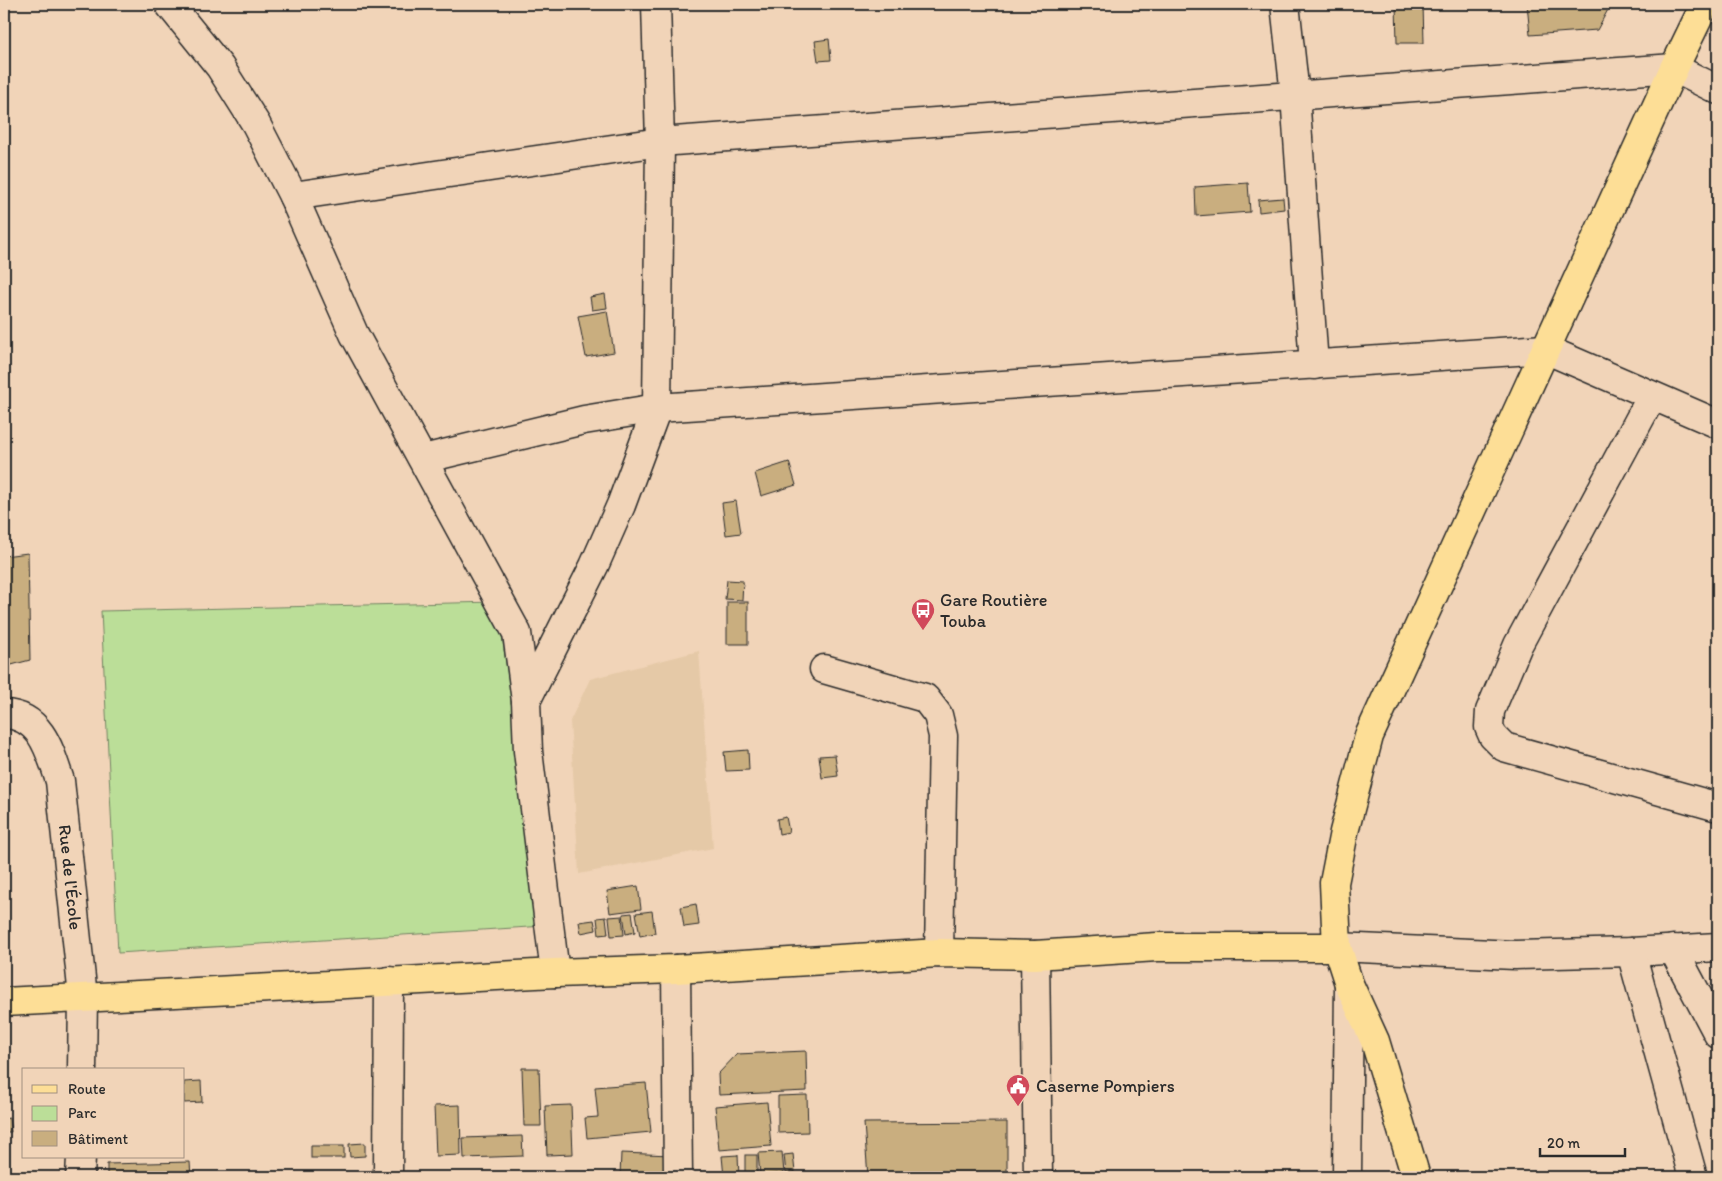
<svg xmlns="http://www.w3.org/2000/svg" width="1722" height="1181" viewBox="0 0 1722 1181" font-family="Itim,sans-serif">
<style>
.built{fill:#e5c9a7}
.green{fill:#bbde98;stroke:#738462}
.building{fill:#c9ae7f;stroke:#2b2b2b}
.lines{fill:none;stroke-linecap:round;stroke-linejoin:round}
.minor-casing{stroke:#2b2b2b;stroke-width:31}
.major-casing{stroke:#2b2b2b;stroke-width:31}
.minor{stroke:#f1d4b8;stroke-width:28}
.major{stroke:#fdde96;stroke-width:28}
.labels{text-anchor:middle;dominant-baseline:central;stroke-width:5;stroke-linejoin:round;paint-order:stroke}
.poi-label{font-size:18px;fill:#2b2b2b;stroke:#f1d4b8;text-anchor:start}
.street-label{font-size:18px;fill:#2b2b2b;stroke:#f1d4b8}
</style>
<rect width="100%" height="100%" fill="#f1d4b8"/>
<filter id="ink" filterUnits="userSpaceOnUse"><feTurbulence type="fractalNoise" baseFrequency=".02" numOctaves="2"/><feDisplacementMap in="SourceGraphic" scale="10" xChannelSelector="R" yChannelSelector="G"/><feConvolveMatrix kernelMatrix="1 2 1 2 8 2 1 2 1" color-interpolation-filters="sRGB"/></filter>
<g filter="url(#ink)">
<path class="built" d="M699,651L713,848L579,874L570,721L590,679Z"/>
<path class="green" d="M497,602L545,926L118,953L101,611Z"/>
<g class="building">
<path d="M1396,4H1423L1424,43H1397Z"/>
<path d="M1527,4H1611L1597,30L1530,35Z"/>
<path d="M829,39L831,60L818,61L815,41Z"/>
<path d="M1248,183L1250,212L1196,216L1195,187Z"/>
<path d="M1283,198L1284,209L1259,212L1258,200Z"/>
<path d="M605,294L607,308L592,310L590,297Z"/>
<path d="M607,311L614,352L586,357L578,316Z"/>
<path d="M789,462L796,485L761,496L755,473Z"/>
<path d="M736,501L741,533L726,535L722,503Z"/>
<path d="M28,553L30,660L4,667V556Z"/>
<path d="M727,580L743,581L742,600L725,599Z"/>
<rect x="727" y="602" width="21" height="42"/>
<path d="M748,750L749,770L726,771L724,752Z"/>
<path d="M835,755L838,776L822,778L819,756Z"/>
<path d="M786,817L789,832L779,834L777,819Z"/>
<path d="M638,886L641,909L610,913L607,891Z"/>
<path d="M696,904L699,925L684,927L681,907Z"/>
<path d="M652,911L655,933L640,936L636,913Z"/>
<path d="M632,913L635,932L626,934L623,914Z"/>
<path d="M622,916L624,935L611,936L609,917Z"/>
<path d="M606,917L608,934L599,935L597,918Z"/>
<path d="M594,920L596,930L581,933L579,922Z"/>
<path d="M806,1051L807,1091L719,1095L718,1074L737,1054Z"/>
<path d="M522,1068H539L541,1126H524Z"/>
<path d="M201,1081L202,1102L184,1103V1082Z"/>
<path d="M646,1083L651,1132L587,1138L585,1118L598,1117L595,1087Z"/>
<path d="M807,1095L808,1132L778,1133V1096Z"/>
<path d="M767,1102L771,1146L719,1150L715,1106Z"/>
<path d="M460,1105L461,1155L436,1156L434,1106Z"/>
<path d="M571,1105L573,1154L547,1155L545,1106Z"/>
<path d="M9,1118L11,1132H4V1119Z"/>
<path d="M1007,1122V1177H868L864,1123Z"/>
<path d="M522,1136L523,1156L464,1158L463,1138Z"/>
<path d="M365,1143V1156L350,1157L349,1144Z"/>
<rect x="311" y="1146" width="33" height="12"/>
<path d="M782,1152L784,1173L760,1175L758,1153Z"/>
<path d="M621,1153L671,1155V1177H620Z"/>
<path d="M793,1154L795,1172L786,1173L784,1155Z"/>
<path d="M738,1155L739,1177H724L722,1156Z"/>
<rect x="745" y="1155" width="12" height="22"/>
<path d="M190,1162L191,1177H107V1164Z"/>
<path d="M591,1172V1177H559V1174Z"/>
</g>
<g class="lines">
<g class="minor-casing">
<g id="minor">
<path d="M169,4L220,67L256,124L293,196L354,334L517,633L526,701"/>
<path d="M1285,4L1295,95L1314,365"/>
<path d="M293,196L660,142L1674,68L1718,90"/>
<path d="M1652,396L1518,645L1490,711L1489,727L1493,736L1504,747L1718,807"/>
<path d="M423,459L584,420L657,408L1545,349L1718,424"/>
<path d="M824,669L925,698L938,715L943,736L939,953"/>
<path id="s1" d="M4,714C41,715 50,751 60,781L83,997L82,1070"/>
<path d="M1337,947L1515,955L1631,952L1718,947"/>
<path d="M1673,949L1718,1034"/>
<path d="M1631,952L1693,1177"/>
<path d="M1035,955L1038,1177"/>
<path d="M676,969L678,1177"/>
<path d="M555,973L528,751L526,701L594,566L621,505L657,408L660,142L656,4"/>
<path d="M80,1177L81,1157"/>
<path d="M388,1177L389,981"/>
<path d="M1347,1177L1349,984"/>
</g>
</g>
<g class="major-casing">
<g id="major">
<path d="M4,1002L555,973L676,969L939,953L1035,955L1157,947H1337"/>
<path d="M1416,1177L1375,1041L1349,984L1337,947L1334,883L1344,832L1369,736L1674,68L1705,4"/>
</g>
</g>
<use href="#minor" class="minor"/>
<use href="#major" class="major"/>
</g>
</g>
<defs>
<g id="bus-pin" transform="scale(1.25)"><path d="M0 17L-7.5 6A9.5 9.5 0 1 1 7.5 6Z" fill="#d1495b" stroke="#f1d4b8"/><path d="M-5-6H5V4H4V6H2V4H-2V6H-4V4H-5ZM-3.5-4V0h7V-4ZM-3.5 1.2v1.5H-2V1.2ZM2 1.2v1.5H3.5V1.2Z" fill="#fff"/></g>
<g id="civic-pin" transform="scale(1.25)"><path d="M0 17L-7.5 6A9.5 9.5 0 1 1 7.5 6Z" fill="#d1495b" stroke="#f1d4b8"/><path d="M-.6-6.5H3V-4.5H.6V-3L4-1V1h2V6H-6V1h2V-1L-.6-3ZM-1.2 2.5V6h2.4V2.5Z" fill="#fff"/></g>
</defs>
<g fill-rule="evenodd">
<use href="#bus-pin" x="923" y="610"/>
<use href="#civic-pin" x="1018" y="1086"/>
</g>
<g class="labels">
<g class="poi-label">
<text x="940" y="600">Gare Routière<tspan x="940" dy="21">Touba</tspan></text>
<text x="1036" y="1086">Caserne Pompiers</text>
</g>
<g class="street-label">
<text stroke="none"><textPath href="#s1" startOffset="191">Rue de l'École</textPath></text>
</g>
</g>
<rect width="1722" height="1181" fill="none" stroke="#f1d4b8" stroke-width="20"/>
<rect x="10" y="10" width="1702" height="1161" fill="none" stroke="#2b2b2b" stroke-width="2" filter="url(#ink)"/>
<rect x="22" y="1068" width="162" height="90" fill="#f1d4b8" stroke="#a29080"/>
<rect x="32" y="1085" width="25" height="8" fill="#fdde96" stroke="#a29080"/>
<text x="68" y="1094" font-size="15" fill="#2b2b2b">Route</text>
<rect x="32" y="1106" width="25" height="15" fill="#bbde98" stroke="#a29080"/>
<text x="68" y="1118" font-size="15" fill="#2b2b2b">Parc</text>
<rect x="32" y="1131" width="25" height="15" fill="#c9ae7f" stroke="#a29080"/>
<text x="68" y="1144" font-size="15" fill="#2b2b2b">Bâtiment</text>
<path d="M1540 1148v8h85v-8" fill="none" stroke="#2b2b2b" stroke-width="2.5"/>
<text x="1547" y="1148" font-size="15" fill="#2b2b2b" stroke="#f1d4b8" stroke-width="4" paint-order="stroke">20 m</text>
</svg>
